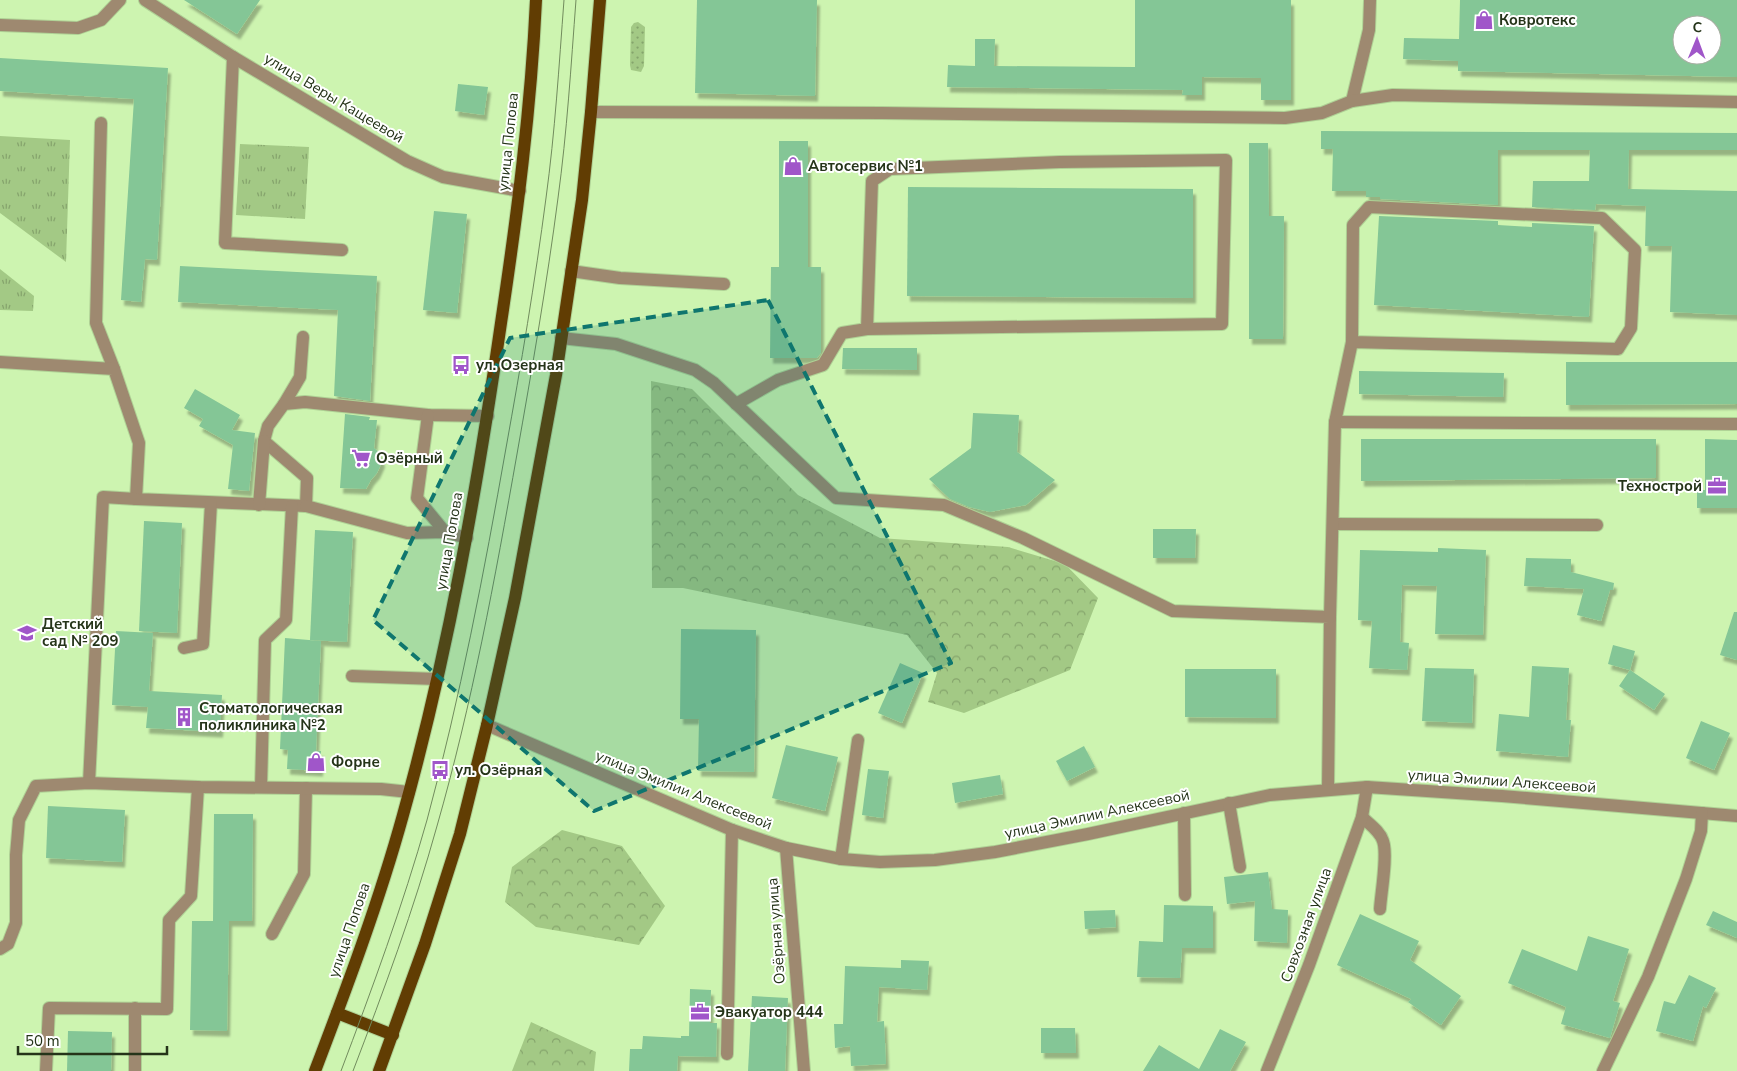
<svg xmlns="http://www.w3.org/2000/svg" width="1737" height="1071" viewBox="0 0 1737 1071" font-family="'Nunito Sans',sans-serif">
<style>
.grass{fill:url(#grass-dots)}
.forest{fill:url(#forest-crowns)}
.park{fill:url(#park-tufts)}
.building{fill:#84c696;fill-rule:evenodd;filter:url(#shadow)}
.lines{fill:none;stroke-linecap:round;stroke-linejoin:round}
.minor-casing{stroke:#afd195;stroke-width:14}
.major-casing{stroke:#afd195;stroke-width:14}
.minor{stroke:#9e8970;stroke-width:12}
.major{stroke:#613d03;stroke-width:12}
.tram{stroke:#718b5d;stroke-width:1}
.marked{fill:#0f766e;fill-opacity:0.2;stroke:#0f766e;stroke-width:4;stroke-dasharray:10 6;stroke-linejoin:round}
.labels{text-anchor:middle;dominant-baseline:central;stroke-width:4;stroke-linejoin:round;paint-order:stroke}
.poi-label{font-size:15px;font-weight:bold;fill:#253419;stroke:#fff;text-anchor:start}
.street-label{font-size:15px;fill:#253419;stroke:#fff}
</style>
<defs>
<pattern id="grass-dots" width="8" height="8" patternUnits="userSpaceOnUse" patternTransform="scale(1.25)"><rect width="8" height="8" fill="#a3c985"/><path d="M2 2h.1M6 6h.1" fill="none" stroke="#85a46c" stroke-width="1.8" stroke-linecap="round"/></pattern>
<pattern id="forest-crowns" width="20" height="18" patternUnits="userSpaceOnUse" patternTransform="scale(1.25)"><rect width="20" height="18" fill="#a3c985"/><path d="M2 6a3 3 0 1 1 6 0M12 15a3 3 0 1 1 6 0" fill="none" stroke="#85a46c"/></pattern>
<pattern id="park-tufts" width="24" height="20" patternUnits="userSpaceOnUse" patternTransform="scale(1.25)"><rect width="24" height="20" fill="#a3c985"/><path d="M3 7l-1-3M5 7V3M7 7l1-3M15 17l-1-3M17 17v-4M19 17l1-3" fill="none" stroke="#85a46c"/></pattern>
<filter id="shadow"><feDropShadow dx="3" dy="5.5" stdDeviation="1" flood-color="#0004"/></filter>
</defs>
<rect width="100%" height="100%" fill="#cdf4b0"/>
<path class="grass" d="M638,22L645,27L644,66L641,72L631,70L630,65L631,27L634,23Z"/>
<g class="forest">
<path d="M651,381L692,389L798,495L880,538L1008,547L1065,564L1098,598L1070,670L964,713L928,702L937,673L907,635L683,588H652Z"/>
<path d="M562,830L622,846L665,906L639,945L536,927L505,902L512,867Z"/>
<path d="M531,1022L596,1052L594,1071H512Z"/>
</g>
<g class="park">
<path d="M0,136L70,140L66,262L0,213Z"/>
<path d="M240,144L309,147L305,219L236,215Z"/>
<path d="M0,269L34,296L33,311L0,310Z"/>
</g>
<g class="building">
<path d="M184,0H260L237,34Z"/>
<path d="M697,0H817L815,96L695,93Z"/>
<path d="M1135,0H1291V100H1261V78L1202,77V95H1182L1183,90L947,87L948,65L975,66V39H995L994,66L1135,67Z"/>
<path d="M1460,0H1737V77L1458,71V61L1403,59L1404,38L1459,39ZM1682,25H1712V55H1682Z"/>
<path d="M0,58L168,68L157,260L145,259L141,302L121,300L134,99L0,91Z"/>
<path d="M458,84L488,87L484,115L455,111Z"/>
<path d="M1321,131L1737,133V150H1629L1628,189L1737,191V315L1670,312L1672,246H1645L1646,206L1596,204L1595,210L1532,207L1533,181H1589L1590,150H1498V205L1380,199V197H1366V191H1332L1333,149H1321Z"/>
<path d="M779,141H808V267H821V353L817,358H770L771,267H779Z"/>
<path d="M1249,143H1268L1269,216H1284L1283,339H1249Z"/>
<path d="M908,187L1193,189V298L907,296Z"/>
<path d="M434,211L467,214L457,313L423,310Z"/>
<path d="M1379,216L1498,221V225L1532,227V223L1594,226L1589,317L1374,305Z"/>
<path d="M180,266L377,276L370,401L334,396L338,310L178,302Z"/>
<path d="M843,348H917V370L842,369Z"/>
<path d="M1566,362H1737V404L1566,405Z"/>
<path d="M1359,371L1504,373L1503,397L1359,394Z"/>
<path d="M195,389L240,415L232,430L255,433L249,491L228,489L233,445L199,426L203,419L184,408Z"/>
<path d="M973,413L1019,415L1017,452L1055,480L1026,505L990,512L969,507L950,499L929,479L971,448Z"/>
<path d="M345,414L370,417L369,420H377L374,448L380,453L382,462L377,473L371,480L366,489L340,488Z"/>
<path d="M1361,439H1656V478L1361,481Z"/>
<path d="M1705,439L1737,440V508H1697V490H1705Z"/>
<path d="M144,521L182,523L177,633L139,631Z"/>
<path d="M1153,529H1196L1195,558H1153Z"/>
<path d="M315,530L353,532L347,642L310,640Z"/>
<path d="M1438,548L1486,550L1483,635L1435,634L1437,586L1402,585L1400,642L1409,643L1407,670L1369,668L1372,621L1358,620L1360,550L1438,552Z"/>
<path d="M1526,558L1571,559V572L1614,583L1613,590H1610L1601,621L1577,615L1584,589L1524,586Z"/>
<path d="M1734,612H1737V660L1720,655Z"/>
<path d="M681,629L756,630L754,772L698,771L699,719H680Z"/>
<path d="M116,631L153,633L149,691L222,695L220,732L146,728L148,707L112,705Z"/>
<path d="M285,638L321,641L316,751H321L320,771L287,769L288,750L280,749Z"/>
<path d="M1613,645L1635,651L1630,670L1608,664Z"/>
<path d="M900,663L923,673L902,723L878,713Z"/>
<path d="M1532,666L1569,668L1566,720H1571L1568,757L1496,751L1499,714L1529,717Z"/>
<path d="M1425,668L1474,669L1472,723L1422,721Z"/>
<path d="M1185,669H1276V718L1185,717Z"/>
<path d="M1630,670L1665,694L1654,710L1619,686Z"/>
<path d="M1701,721L1730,733L1714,770L1686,758Z"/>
<path d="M786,745L838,757L825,811L772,798Z"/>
<path d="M1084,746L1095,767L1067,781L1056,761Z"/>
<path d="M868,769L889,771L883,818L862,815Z"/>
<path d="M1000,775L1003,794L955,803L952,783Z"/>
<path d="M48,806L125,810L122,862L46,858Z"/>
<path d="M214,814H253L252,921H229L227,1031L190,1030L192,921H213Z"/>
<path d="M1268,872L1272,909L1288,910L1287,943L1254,941L1255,901L1227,904L1224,877Z"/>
<path d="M1164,905L1213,906V948H1182L1180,978L1137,977L1139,941L1163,942Z"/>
<path d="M1115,910L1116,927L1085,929L1084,911Z"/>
<path d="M1713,911L1737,922V938L1706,925Z"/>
<path d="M1360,914L1419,941L1410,960L1461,996L1441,1025L1408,1002L1411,999L1337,965Z"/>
<path d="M1588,936L1629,949L1613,1001L1620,1003L1610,1038L1561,1024L1566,1007L1508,983L1522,949L1577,971Z"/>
<path d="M901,960L929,961L927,990L879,987L877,1022L884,1021L886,1064L851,1066L850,1046L835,1048L834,1024H843L845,966L901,968Z"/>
<path d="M1689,975L1716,988L1706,1008L1703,1006L1693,1041L1656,1031L1664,1001L1675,1004Z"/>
<path d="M690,989L711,990L710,1023H717L716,1057L678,1056L677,1071H629L630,1049H642L643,1036L681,1038V1036H689Z"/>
<path d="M752,996L788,998L785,1071H748Z"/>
<path d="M1041,1028H1075L1076,1053H1041Z"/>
<path d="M1220,1029L1246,1042L1230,1071H1143L1159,1045L1199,1069Z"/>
<path d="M68,1031L112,1032L111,1071H67Z"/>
</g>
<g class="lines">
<g class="minor-casing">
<g id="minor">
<path d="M145,0L233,57L407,161L443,177L520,191"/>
<path d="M0,25L78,28L101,20L120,0"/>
<path d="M233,57L225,243L342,250"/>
<path d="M1352,101L1369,30L1370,0"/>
<path d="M591,112L882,113L1285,118L1322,113L1352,101L1393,95L1737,102"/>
<path d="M101,123L96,323L114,369"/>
<path d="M571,271L620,278L724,284"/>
<path d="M561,338L616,344L695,370L714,383L836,498L944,505L1023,538L1173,611L1330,617L1328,789"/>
<path d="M0,362L114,369L139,443L136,499L306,506L307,478L264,441L268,426L284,404L305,402L428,415L488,416"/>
<path d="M284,404L300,377L303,337"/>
<path d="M736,404L778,380L823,365L842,333L867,329L1222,324L1226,160L1060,162L890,169L872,181L867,329"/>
<path d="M428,415L417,498L445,532"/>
<path d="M1335,422L1737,424"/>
<path d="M259,505L264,441"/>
<path d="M306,506L407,533L445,532L467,538"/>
<path d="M1333,524L1597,525"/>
<path d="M1330,617L1335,422L1352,342L1618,349L1631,328L1635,250L1602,218L1369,207L1353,225L1352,342"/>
<path d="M184,648L203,644L211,503"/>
<path d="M352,676L437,679"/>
<path d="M487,725L732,830L786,848L841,859L880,862L935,860L995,852L1088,834L1270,795L1367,787L1502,796L1737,816"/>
<path d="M89,783L103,497L136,499"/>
<path d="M261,787L265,640L286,620L292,506"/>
<path d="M1229,803L1240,867"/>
<path d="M1184,813L1185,895"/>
<path d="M1362,817C1369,824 1380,831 1383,841C1388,855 1381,893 1380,909"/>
<path d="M786,848L804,1071"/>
<path d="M841,859L858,740"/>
<path d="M272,934L304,874L306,788"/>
<path d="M0,949L8,944L16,923V855L19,820L36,786L89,783L198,787L381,789L409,792"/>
<path d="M727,1054L732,830"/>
<path d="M46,1071L49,1008L167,1009L169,920L191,896L198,787"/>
<path d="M135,1071V1008"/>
<path d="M1267,1071L1309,965L1362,817L1367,787"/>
<path d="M1603,1071L1648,977L1686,879L1701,831L1702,813"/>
</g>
</g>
<g class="major-casing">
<g id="major">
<path d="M337,1013L393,1035"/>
<path d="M315,1071C347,987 379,902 403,815C448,654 477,489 501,323C517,216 531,109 536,0"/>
<path d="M379,1071L425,944L460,834L487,725L515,598L556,375L582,200L591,112L600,0"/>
</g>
</g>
<use href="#minor" class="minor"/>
<use href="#major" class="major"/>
<g class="tram">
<path d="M341,1071C372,989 403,905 427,820C460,698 484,573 506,448C521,365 535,282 546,198C555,132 559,66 564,0"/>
<path d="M353,1071C384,990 414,909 437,826C472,704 495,579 517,454C532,369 547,283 558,198C567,132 571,66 576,0"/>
</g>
</g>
<path class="marked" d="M768,300L951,663L594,811L373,620L510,338Z"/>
<defs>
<g id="shop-bare" transform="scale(1.5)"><path d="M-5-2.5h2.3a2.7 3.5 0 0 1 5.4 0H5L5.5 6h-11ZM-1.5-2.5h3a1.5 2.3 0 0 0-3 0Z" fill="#a056c9" stroke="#fff" stroke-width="2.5" paint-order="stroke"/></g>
<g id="bus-bare" transform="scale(1.5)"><path d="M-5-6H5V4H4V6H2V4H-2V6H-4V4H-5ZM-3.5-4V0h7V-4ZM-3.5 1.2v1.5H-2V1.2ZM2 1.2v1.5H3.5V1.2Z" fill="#a056c9" stroke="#fff" stroke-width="2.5" paint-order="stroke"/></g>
<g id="supermarket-bare" transform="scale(1.5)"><path d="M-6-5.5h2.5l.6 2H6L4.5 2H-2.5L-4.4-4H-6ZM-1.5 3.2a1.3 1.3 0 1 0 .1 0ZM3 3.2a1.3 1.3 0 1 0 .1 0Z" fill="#a056c9" stroke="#fff" stroke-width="2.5" paint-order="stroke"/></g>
<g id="office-bare" transform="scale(1.5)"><path d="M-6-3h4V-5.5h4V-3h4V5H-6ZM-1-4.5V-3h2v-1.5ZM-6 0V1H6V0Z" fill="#a056c9" stroke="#fff" stroke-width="2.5" paint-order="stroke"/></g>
<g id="school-bare" transform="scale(1.5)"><path d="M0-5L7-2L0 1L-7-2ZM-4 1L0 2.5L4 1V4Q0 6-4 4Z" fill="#a056c9" stroke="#fff" stroke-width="2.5" paint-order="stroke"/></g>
<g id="building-bare" transform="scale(1.5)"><path d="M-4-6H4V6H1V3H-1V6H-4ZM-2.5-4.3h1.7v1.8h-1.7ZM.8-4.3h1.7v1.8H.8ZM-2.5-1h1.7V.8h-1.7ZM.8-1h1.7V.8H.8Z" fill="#a056c9" stroke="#fff" stroke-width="2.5" paint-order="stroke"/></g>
</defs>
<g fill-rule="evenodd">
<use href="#shop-bare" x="1484" y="20"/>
<use href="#shop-bare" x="793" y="166"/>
<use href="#bus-bare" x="461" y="365"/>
<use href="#supermarket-bare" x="361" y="458"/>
<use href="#office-bare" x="1717" y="486"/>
<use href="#school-bare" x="27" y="633"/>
<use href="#building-bare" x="184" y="717"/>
<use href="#shop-bare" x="316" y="762"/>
<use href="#bus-bare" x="440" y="770"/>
<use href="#office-bare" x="700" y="1012"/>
</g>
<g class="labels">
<g class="poi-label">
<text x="1499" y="20">Ковротекс</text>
<text x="808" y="166">Автосервис №1</text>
<text x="476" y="365">ул. Озерная</text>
<text x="376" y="458">Озёрный</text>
<text x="1702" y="486" text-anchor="end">Технострой</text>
<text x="42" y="624">Детский<tspan x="42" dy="17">сад № 209</tspan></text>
<text x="199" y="708">Стоматологическая<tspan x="199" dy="17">поликлиника №2</tspan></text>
<text x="331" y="762">Форне</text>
<text x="455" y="770">ул. Озёрная</text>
<text x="715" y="1012">Эвакуатор 444</text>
</g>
<g class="street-label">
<text transform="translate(334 98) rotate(31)">улица Веры Кащеевой</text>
<text transform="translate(508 142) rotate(-84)">улица Попова</text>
<text transform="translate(449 541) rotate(-80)">улица Попова</text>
<text transform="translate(1502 781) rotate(4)">улица Эмилии Алексеевой</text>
<text transform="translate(684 790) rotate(22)">улица Эмилии Алексеевой</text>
<text transform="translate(1097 814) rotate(-12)">улица Эмилии Алексеевой</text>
<text transform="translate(1306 925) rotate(-70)">Совхозная улица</text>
<text transform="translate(349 930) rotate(-71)">улица Попова</text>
<text transform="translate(776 931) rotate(-94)">Озёрная улица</text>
</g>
</g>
<g transform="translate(1697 40) rotate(1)"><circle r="24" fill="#ffffff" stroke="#a8aea3"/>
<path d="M0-4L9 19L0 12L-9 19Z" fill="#a056c9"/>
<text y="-8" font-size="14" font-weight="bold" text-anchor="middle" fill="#253419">С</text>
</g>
<path d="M18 1046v8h149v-8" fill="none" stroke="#253419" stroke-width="2.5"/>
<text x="25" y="1046" font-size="15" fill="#253419" stroke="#ffffff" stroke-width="4" paint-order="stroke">50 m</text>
</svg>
